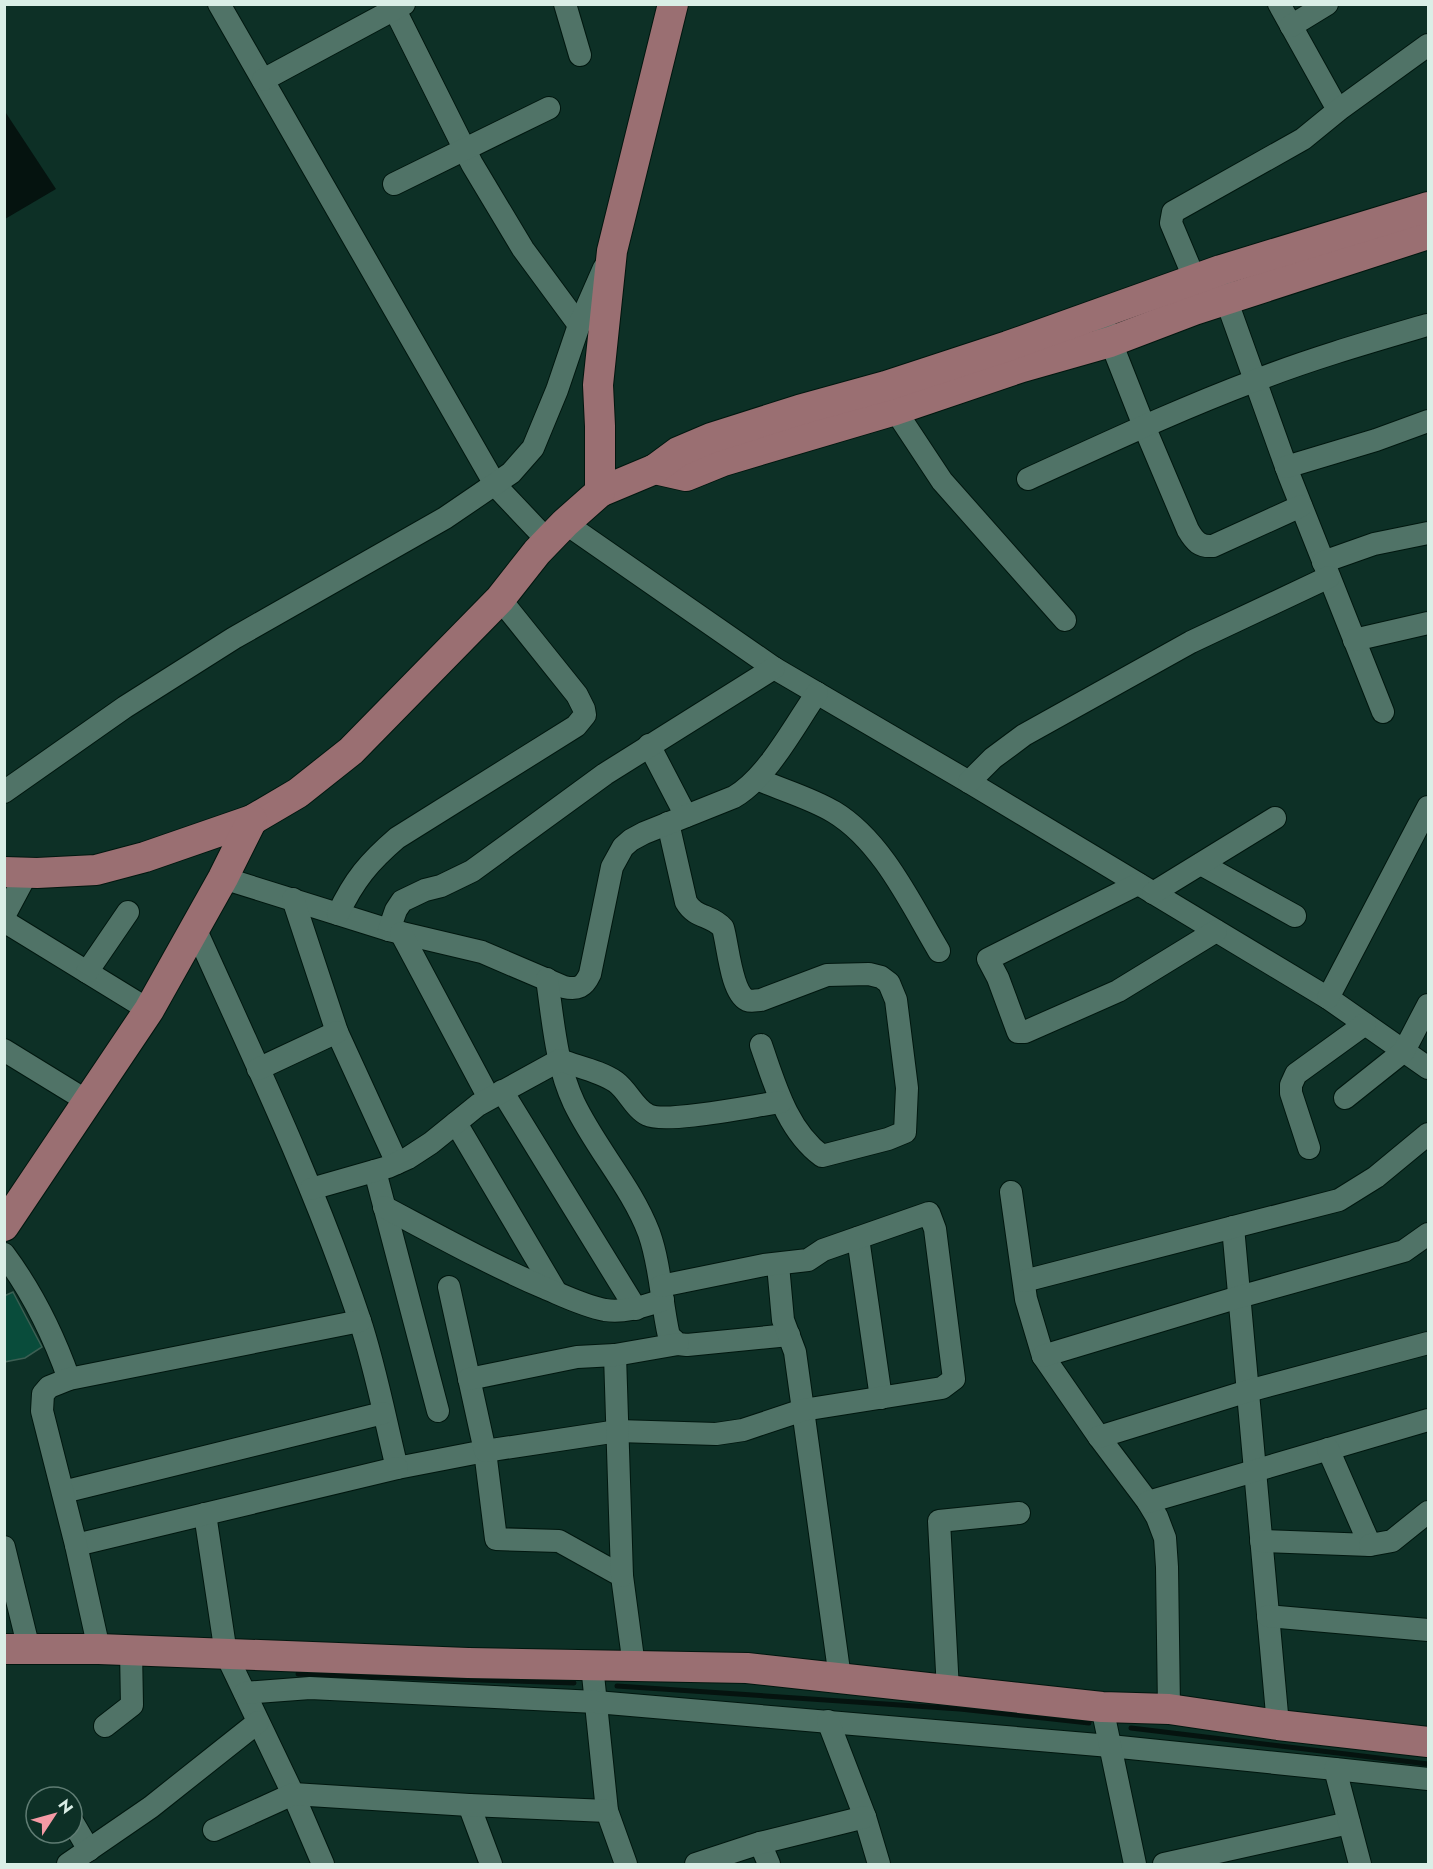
<svg xmlns="http://www.w3.org/2000/svg" width="1433" height="1869" viewBox="0 0 1433 1869" font-family="Jost,sans-serif">
<style>
.water{fill:#05130f}
.lines{fill:none;stroke-linecap:round;stroke-linejoin:round}
.stream{stroke:#05130f;stroke-width:5}
.building{fill:#094c3b;stroke:#3c5f53;stroke-width:1.5}
.minor-casing{stroke:#00170f;stroke-width:24}
.major-casing{stroke:#00170f;stroke-width:32}
.minor{stroke:#507367;stroke-width:22}
.major{stroke:#9a6f72;stroke-width:30}
</style>
<rect width="100%" height="100%" fill="#0d3026"/>
<path class="water" d="M4,110L56,189L5,219H4Z"/>
<g class="lines">
<g class="stream">
<path d="M298,1674L574,1683"/>
<path d="M617,1686L960,1709L1089,1723"/>
<path d="M1131,1728L1428,1764"/>
</g>
</g>
<path class="building" d="M13,1292L42,1347L25,1358L4,1362V1296Z"/>
<g class="lines">
<g class="minor-casing">
<g id="minor">
<path d="M219,4L496,486L548,541"/>
<path d="M392,4L472,164L523,249L579,325"/>
<path d="M565,4L580,55"/>
<path d="M1279,4L1338,110"/>
<path d="M1291,26L1327,4"/>
<path d="M263,80L404,4"/>
<path d="M394,184L549,108"/>
<path d="M1195,280L1171,223L1173,212L1303,139L1341,108L1428,45"/>
<path d="M1223,284L1226,299L1289,475L1383,712"/>
<path d="M1105,327L1144,426L1188,530C1195,542 1200,547 1213,546L1301,506"/>
<path d="M889,396L895,410L942,481L1065,620"/>
<path d="M1286,467L1376,440L1428,421"/>
<path d="M1028,479C1103,445 1177,410 1254,381C1310,359 1369,342 1427,325"/>
<path d="M565,523L774,668L969,782L1328,998L1428,1068"/>
<path d="M1323,562L1374,544L1428,533"/>
<path d="M1354,640L1428,623"/>
<path d="M649,745L686,816"/>
<path d="M757,779C782,790 811,798 834,812C882,841 911,904 939,951"/>
<path d="M969,782L993,758L1024,735L1191,642L1329,577"/>
<path d="M4,792L125,707L234,638L445,518L511,473L533,448L557,390L579,325L604,268"/>
<path d="M668,823L686,902C696,919 711,914 723,928C728,945 731,992 747,1000C752,1002 756,1000 761,1000L827,975L869,974L881,977L889,983L896,1000L907,1088L905,1132L888,1139L822,1156C787,1130 775,1085 761,1045"/>
<path d="M1201,864L1295,916"/>
<path d="M223,878L389,930L482,952L564,987C578,990 584,987 590,974L612,867L623,847L631,840L644,833L734,797C768,777 794,726 817,693"/>
<path d="M1138,884L988,959L998,978L1018,1032H1025L1118,991L1216,931"/>
<path d="M1153,893L1275,818"/>
<path d="M293,899L337,1032L397,1163"/>
<path d="M338,914C354,880 369,862 397,838L576,726L585,715L584,709L577,695L500,599"/>
<path d="M4,916L27,873"/>
<path d="M4,921L149,1010"/>
<path d="M195,928C253,1057 314,1184 359,1318C375,1365 385,1419 397,1468L485,1451L496,1539L559,1541L622,1576L634,1666"/>
<path d="M389,930L396,910L402,901L425,890L441,886L472,871L605,774L774,668"/>
<path d="M401,933L489,1098"/>
<path d="M87,972L128,912"/>
<path d="M547,979C553,1020 556,1065 574,1103C596,1149 631,1186 649,1233C661,1267 661,1302 669,1336L678,1344L687,1345L789,1335"/>
<path d="M1328,998L1428,807"/>
<path d="M4,1050L87,1101"/>
<path d="M258,1069L337,1032"/>
<path d="M502,1091L636,1309"/>
<path d="M1345,1098L1404,1051L1428,1005"/>
<path d="M456,1123L556,1292"/>
<path d="M1309,1148L1291,1093V1085L1296,1074L1365,1024"/>
<path d="M375,1171L438,1411"/>
<path d="M311,1189L388,1167L408,1158L431,1143L478,1105L560,1060C578,1067 600,1071 616,1082C628,1091 635,1109 648,1115C666,1124 757,1105 781,1102"/>
<path d="M1011,1192L1026,1299L1043,1356L1099,1437L1148,1502L1157,1517L1165,1538L1167,1567L1169,1709"/>
<path d="M384,1207C437,1235 489,1264 545,1288C564,1296 584,1306 605,1310C625,1313 644,1306 663,1300"/>
<path d="M1233,1227L1278,1725"/>
<path d="M858,1238L881,1398"/>
<path d="M4,1254C33,1293 53,1334 69,1379"/>
<path d="M778,1265L783,1320L795,1352L840,1678"/>
<path d="M1024,1281L1339,1200L1376,1177L1428,1134"/>
<path d="M449,1287L485,1451L618,1431L716,1434L743,1430L803,1410L942,1388L954,1379L935,1229L929,1213L823,1250L808,1260L764,1265L661,1286"/>
<path d="M615,1355L622,1576"/>
<path d="M1043,1356L1239,1297L1404,1251L1428,1234"/>
<path d="M469,1379L577,1357L615,1355L678,1344"/>
<path d="M1099,1437L1248,1391L1428,1343"/>
<path d="M63,1492L383,1413"/>
<path d="M1148,1502L1428,1420"/>
<path d="M205,1514L226,1654L293,1794L323,1864"/>
<path d="M1261,1541L1370,1545L1328,1449"/>
<path d="M76,1545L397,1468"/>
<path d="M1370,1545L1392,1541L1428,1512"/>
<path d="M4,1547L29,1649"/>
<path d="M1268,1616L1428,1630"/>
<path d="M99,1649L76,1545L42,1411L43,1394L49,1387L69,1379L360,1321"/>
<path d="M592,1665L607,1811L626,1864"/>
<path d="M948,1690L939,1521L1019,1513"/>
<path d="M245,1693L310,1688L596,1702L1110,1746L1335,1769"/>
<path d="M1102,1707L1135,1864"/>
<path d="M828,1721L865,1817L879,1864"/>
<path d="M105,1726L132,1705L131,1651"/>
<path d="M469,1805L491,1864"/>
<path d="M72,1821L89,1850"/>
<path d="M214,1830L293,1794L469,1805L607,1811"/>
<path d="M760,1843L769,1864"/>
<path d="M68,1864L151,1807L258,1722"/>
<path d="M696,1864L760,1843L865,1817"/>
<path d="M1164,1864L1349,1823"/>
<path d="M1360,1864L1335,1769L1428,1779"/>
</g>
</g>
<g class="major-casing">
<g id="major">
<path d="M655,469L686,476L723,461L895,410L1022,367L1110,342L1194,310L1428,234"/>
<path d="M600,492L655,469L678,452L711,438L799,410L886,386L1008,346L1221,270L1428,207"/>
<path d="M4,872L37,873L96,870L145,857L252,820L298,793L351,751L500,599L537,552L565,523L600,492V426L598,385L612,251L673,4"/>
<path d="M4,1226L149,1010L223,878L252,820"/>
<path d="M4,1649H99L468,1663L747,1668L1102,1707L1169,1709L1278,1725L1428,1742"/>
</g>
</g>
<use href="#minor" class="minor"/>
<use href="#major" class="major"/>
</g>
<rect width="1433" height="1869" fill="none" stroke="#daeee6" stroke-width="12"/>
<g transform="translate(54 1815) rotate(54)"><circle r="28" fill="#0d3026" stroke="#5f7c73" stroke-width="1.5"/>
<path d="M0-4.5L10 22L0 15L-10 22Z" fill="#f49aa5"/>
<text y="-9" font-size="16" font-weight="bold" text-anchor="middle" fill="#daeee6">N</text>
</g>
</svg>
